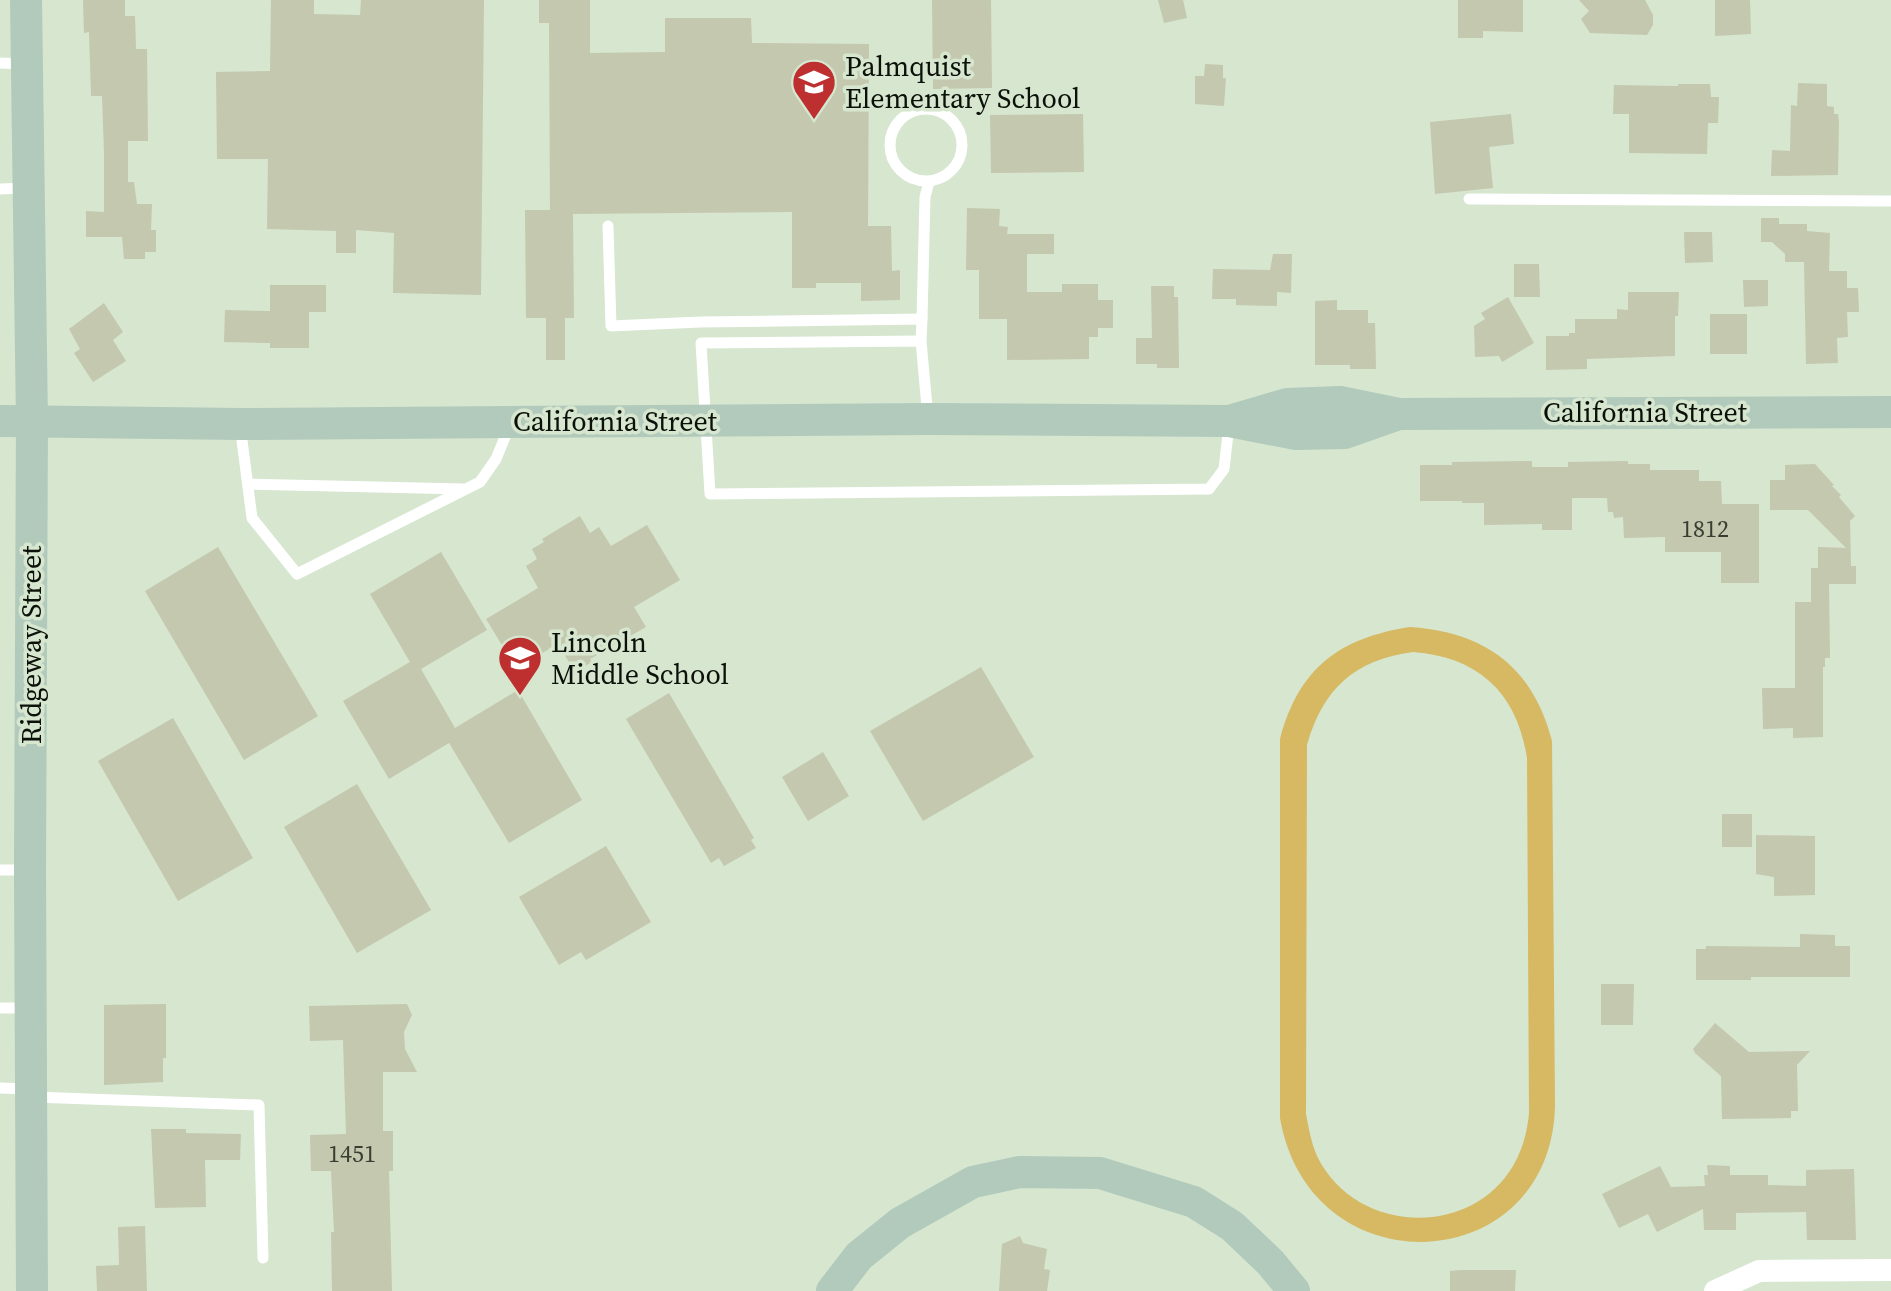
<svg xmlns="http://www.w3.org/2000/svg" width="1891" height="1291" viewBox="0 0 1891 1291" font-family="'Source Serif 4',serif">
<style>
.green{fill:#d6b962;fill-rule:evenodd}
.building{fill:#c4c8ae}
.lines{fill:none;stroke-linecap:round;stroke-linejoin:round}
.lane{stroke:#fff;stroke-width:11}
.street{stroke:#fff;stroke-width:22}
.secondary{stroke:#b2cabc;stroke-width:32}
.labels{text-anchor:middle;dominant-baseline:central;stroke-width:7;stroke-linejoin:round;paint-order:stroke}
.number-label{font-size:24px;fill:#393e32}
.poi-label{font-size:28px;fill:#0b1009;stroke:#d6e6cf;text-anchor:start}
.street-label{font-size:28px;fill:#0b1009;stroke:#d6e6cf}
</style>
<rect width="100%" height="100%" fill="#d6e6cf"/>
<path class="green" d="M1410,627C1485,632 1533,667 1552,741L1555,1106C1551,1279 1310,1291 1280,1118V739C1299,668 1339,638 1410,627ZM1413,652C1479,657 1517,693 1527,758L1529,1114C1527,1132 1523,1149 1513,1166C1469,1240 1354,1233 1317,1156C1311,1142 1309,1129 1306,1114L1307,745C1323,689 1354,660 1413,652Z"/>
<g class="building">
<path d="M83,0H125V16H135L136,49H147L148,141H128V182H134L137,204H152L151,230H156V252H145V259H124L122,237H86V211L104,212V153L102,96H91L89,32L84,33Z"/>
<path d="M271,0H314V14L360,15L361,0H484L481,295L393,293L394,233L356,230V253H336V231L267,229L268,159H217L216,72L270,71Z"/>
<path d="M539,0H590V53L665,52V18H751L752,43L869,44L868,226H891L892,271L900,270V300L861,301V283H816V288H792V212L573,214L574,318H565V360H546V318H526L525,210H550L549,23H539Z"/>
<path d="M932,0H991L992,88L933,89Z"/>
<path d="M1158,0H1183L1187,18L1164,23Z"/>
<path d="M1458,0H1523V32L1483,31V38H1458Z"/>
<path d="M1579,0H1645L1653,15V25L1647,35L1590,33L1581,19L1589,11Z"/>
<path d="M1715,0H1750L1751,34L1715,36Z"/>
<path d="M1205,64L1223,65V78H1226L1224,106L1195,104V76H1204Z"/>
<path d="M1798,83L1827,84V106L1834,107V114H1838L1839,122L1838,175L1771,176L1772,150L1790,151L1791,105L1797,106Z"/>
<path d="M1678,84H1710L1711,97H1719L1718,123H1708L1707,154L1629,153V114H1613L1614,85L1678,86Z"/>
<path d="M1083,114L1084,172L991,173L990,115Z"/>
<path d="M1511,114L1514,144L1489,147L1493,188L1435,194L1430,122Z"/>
<path d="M967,208L1000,209L999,226L1008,227L1007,234H1054V254H1027V292H1062V284H1098V300H1113V328H1098V337H1089V359L1007,360V319H979V270H966Z"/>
<path d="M1761,218H1779V224H1807V231L1830,233L1829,271H1847V288H1858L1859,312H1847L1848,337L1837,338L1838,363L1806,364L1804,262H1785V254L1772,242H1761Z"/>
<path d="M1684,232H1712L1713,262L1685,263Z"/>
<path d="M1273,254H1292L1291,293L1277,292V306L1236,305V299H1212L1213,269L1270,270Z"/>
<path d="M1514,264H1539L1540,297H1514Z"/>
<path d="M1743,280H1768V306L1744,307Z"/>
<path d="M270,285H326V312H309V348H270V343L224,342L225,310L270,311Z"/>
<path d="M1151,286H1174V297H1178L1179,368H1157V364H1136V338H1152Z"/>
<path d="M1628,292H1679L1678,316H1675V356L1587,359V369L1546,370V336H1569V333H1575V319H1617V309L1628,310Z"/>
<path d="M1508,297L1534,343L1502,362L1499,356L1475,357L1474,326L1485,319L1481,313Z"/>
<path d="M1337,300V310H1368V323H1375L1376,369H1350V365H1315V301Z"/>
<path d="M104,303L123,332L113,340L126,361L93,382L74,353L80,349L69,329Z"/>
<rect x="1710" y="314" width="37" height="40"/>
<path d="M1532,461V467H1568V462L1628,461V464H1650V470H1699V481H1721L1722,504H1759V583H1721V552H1665V537L1624,538L1623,517L1614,518L1613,512H1608L1607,498H1572V530H1542V524L1484,525V503H1462V501H1420V465H1452V462Z"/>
<path d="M1815,464L1834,485L1832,486L1841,495L1839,497L1855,516L1850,521L1851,566H1856V584H1829L1830,658H1825V667H1823V737L1793,738V728L1763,729L1762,688H1795V602H1811V568H1818V547L1846,548L1808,510H1770V480H1785V465Z"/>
<path d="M580,516L590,533L599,527L611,546L647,525L680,580L634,607L646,627L590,659L592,662L575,672L558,644L516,668L486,619L538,588L526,566L537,559L532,549L544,542L542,539Z"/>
<path d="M218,547L318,716L244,760L145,591Z"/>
<path d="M441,552L487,630L421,669L455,728L518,690L582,800L509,843L449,743L389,779L343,701L410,662L370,594Z"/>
<path d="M981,667L1034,757L923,821L870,731Z"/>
<path d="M669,693L754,838L751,840L756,848L724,866L719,858L711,863L626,719Z"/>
<path d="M173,718L253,858L178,901L98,761Z"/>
<path d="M823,752L849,796L808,821L782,777Z"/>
<path d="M357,784L431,910L357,953L284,827Z"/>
<rect x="1722" y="814" width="30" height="33"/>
<path d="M1756,835L1815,836V895L1774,896V877L1756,874Z"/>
<path d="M606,846L651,922L586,960L581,952L559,965L519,897Z"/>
<path d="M1800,934L1835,935V946H1850V977H1751V980H1696V949H1706V946L1800,947Z"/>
<path d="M1601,984H1634L1633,1025H1601Z"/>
<path d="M166,1004V1058H163V1082L104,1085V1005Z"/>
<path d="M407,1004L412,1015L404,1032L405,1049L417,1072H383V1131H393V1171H389L392,1291H332L331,1232H334L331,1171H311L310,1135L346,1134L343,1040L310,1041L309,1006Z"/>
<path d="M1715,1023L1749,1052L1810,1051L1797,1065L1798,1111H1791V1118L1722,1119L1721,1076L1695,1053L1693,1049Z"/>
<path d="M151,1129H186V1133L241,1134L240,1160H205L206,1207L155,1208Z"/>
<path d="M1707,1165L1730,1166V1175H1768V1185L1806,1186V1170L1854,1169L1856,1240H1807L1806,1212L1736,1213V1230H1704L1703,1209L1657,1232L1648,1214L1619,1228L1602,1194L1660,1166L1671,1187L1705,1186L1704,1175H1708Z"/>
<path d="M145,1226L147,1291H97L96,1266L119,1265L118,1227Z"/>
<path d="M1020,1236L1023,1243L1047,1249L1044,1269L1050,1270L1047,1291H999L1002,1244Z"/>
<path d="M1461,1270H1516L1515,1291H1450V1271Z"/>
</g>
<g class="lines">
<g class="lane">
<path d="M0,63L26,64"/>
<circle cx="926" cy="145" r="36"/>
<path d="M0,189L27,188"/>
<path d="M1469,199L1891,201"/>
<path d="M608,226L611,326L700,322L922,319L921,341"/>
<path d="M922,319L925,197L929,182"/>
<path d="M928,418L921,341L701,343L710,494L1209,489L1224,469L1229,425"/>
<path d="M240,425L252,518L297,574L480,482L496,459L510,425"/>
<path d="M248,484L463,489"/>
<path d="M0,870H29"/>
<path d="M0,1008H27"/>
<path d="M0,1088L29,1089"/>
<path d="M33,1097L259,1105L263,1258"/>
</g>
<path class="street" d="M1715,1291L1759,1271L1891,1270"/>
<g class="secondary">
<path d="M26,0L32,422L30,870L32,1291"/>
<path d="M1399,414L1345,433L1296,434L1229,421L1287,404L1340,402L1399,414L1891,412"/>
<path d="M0,421L240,424L928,419L1229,421"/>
<path d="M832,1291L859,1256L900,1223L973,1182L1020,1172L1100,1173L1194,1202L1232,1226L1270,1262L1294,1291"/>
</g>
</g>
<defs>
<g id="school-pin" transform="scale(2.3)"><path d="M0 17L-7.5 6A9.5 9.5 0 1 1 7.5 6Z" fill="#be2f30" stroke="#d6e6cf"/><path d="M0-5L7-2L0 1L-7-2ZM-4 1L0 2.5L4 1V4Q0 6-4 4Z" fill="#fff"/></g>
</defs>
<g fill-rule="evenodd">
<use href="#school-pin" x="814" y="82"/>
<use href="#school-pin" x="520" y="658"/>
</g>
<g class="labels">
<g class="number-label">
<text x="1705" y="528">1812</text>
<text x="352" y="1153">1451</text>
</g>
<g class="poi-label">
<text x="845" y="66">Palmquist<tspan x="845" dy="32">Elementary School</tspan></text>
<text x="551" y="642">Lincoln<tspan x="551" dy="32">Middle School</tspan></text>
</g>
<g class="street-label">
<text x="1645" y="412">California Street</text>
<text x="615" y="421">California Street</text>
<text transform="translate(31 645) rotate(-90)">Ridgeway Street</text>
</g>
</g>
</svg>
